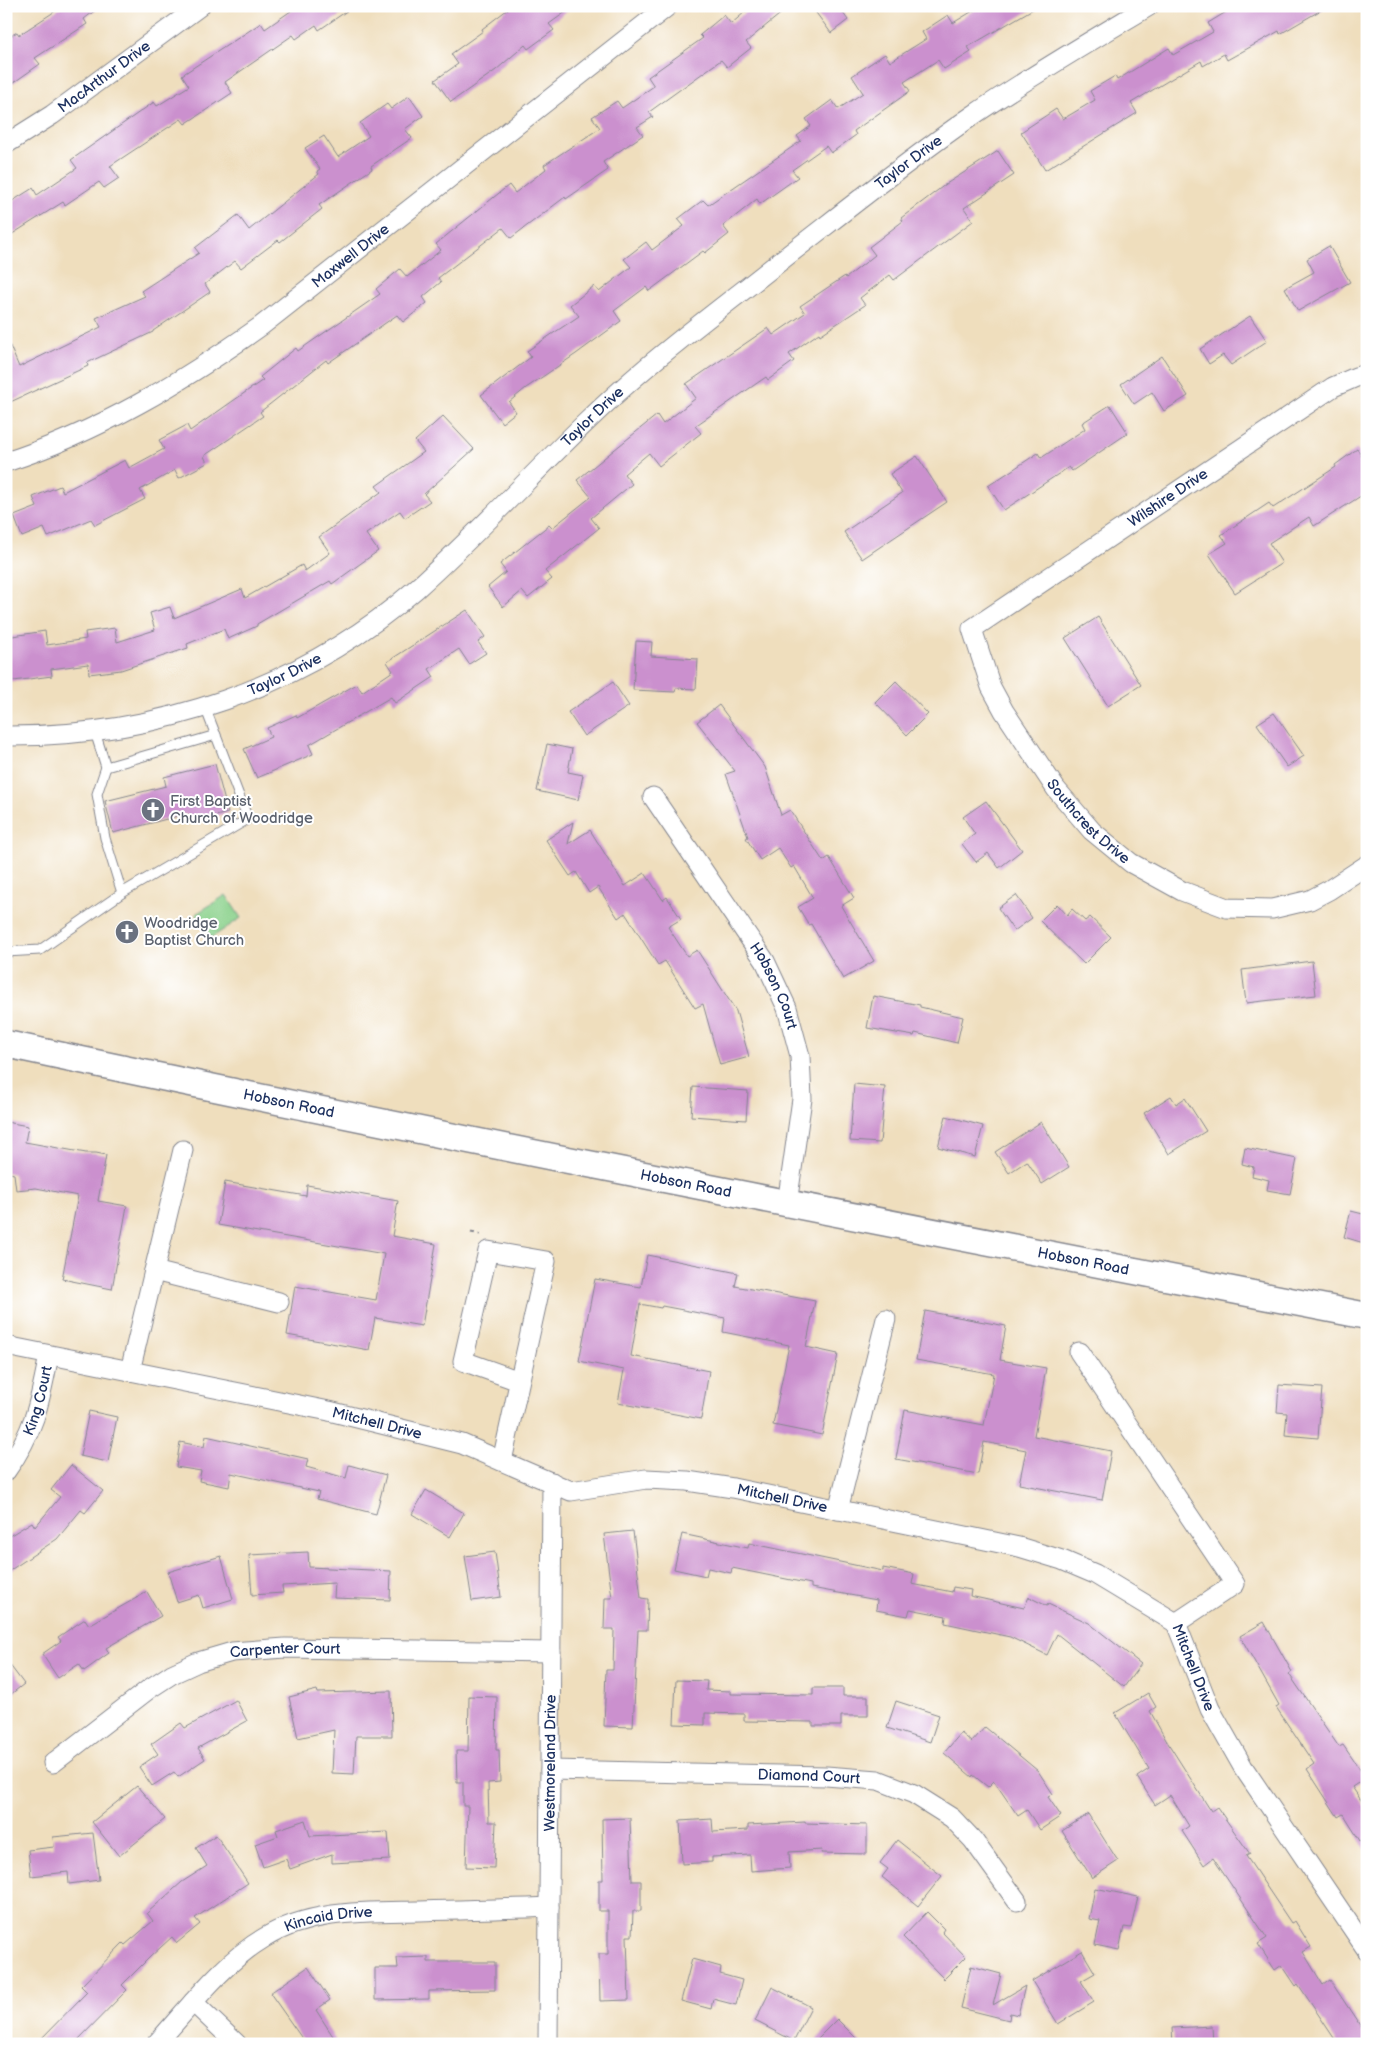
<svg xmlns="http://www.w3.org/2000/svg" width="1373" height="2050" viewBox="0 0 1373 2050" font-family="'Balsamiq Sans',sans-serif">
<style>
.green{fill:#8cd28d;stroke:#548076}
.building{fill:#cb90ce}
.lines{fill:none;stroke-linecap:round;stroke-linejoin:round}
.lane-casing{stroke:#85868e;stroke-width:11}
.street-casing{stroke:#85868e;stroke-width:21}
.secondary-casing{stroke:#85868e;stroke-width:29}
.path{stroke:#85868e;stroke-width:3;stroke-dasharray:4 4;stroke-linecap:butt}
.lane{stroke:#fff;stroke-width:9}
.street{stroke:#fff;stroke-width:19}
.secondary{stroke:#fff;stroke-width:26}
.labels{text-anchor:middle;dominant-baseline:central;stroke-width:4;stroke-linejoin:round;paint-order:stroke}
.street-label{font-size:15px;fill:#1b2f5e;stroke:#fff}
.worship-label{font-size:15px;fill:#5b616d;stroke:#fff;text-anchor:start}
</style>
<rect width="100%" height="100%" fill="#fff"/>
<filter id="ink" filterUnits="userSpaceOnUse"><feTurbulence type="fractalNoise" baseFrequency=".02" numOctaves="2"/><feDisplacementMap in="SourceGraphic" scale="10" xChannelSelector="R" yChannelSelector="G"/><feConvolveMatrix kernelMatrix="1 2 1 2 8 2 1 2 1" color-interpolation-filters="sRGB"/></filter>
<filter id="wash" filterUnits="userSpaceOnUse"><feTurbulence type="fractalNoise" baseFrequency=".0096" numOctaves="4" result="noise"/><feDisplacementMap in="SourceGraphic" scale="20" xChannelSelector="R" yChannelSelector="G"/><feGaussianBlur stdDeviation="1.12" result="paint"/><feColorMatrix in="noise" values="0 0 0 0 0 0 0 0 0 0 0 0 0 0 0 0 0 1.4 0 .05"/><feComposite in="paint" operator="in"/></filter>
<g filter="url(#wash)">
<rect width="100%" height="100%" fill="#efdebd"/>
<path class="green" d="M226,895L241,918L211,938L196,914Z"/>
<g id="blocks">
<g class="building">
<path d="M63,6H101L84,19L87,24L35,58L40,64L13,83L6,74V39L17,32L19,35Z"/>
<path d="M298,6H354L319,30L316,25L296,39L293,35L225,82L232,93L185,124L181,119L110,166L119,178L104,188L99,182L65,205L63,202L6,238V205L33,188L37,195L77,168L71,160L154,102L157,106L189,86L182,75L261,23L265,29Z"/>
<path d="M512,6H574L549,24L554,30L528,49L525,45L496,70L451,102L435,80L458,64L451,54L483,31L482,29Z"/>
<path d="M752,6H790L746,42L751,48L727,67L721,60L649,112L653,117L637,127L643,135L603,162L608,170L566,199L565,197L511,238L503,228L438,278L441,282L423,297L427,303L403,322L397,315L328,363L326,360L260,412L263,416L204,456L207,463L179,478L175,470L140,490L145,499L95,525L91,519L48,537L44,528L22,537L14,516L37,507L33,497L60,486L63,492L125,460L129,468L164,449L159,440L187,425L190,431L263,380L260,377L296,348L298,351L380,294L376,289L400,269L407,277L441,250L436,244L509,185L515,193L546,169L544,165L600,128L592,117L617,101L622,108L654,86L648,77L703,38L700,35L724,15L731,24Z"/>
<path d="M811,6H838L848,20L831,33Z"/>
<path d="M981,6H1038L968,47L971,52L944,69L938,60L904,82L910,91L854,131L856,135L831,153L826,146L792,170L798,177L760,204L757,199L723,226L729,234L705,253L703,251L649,291L646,287L614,311L621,321L576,354L526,388L509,402L516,412L502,423L481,395L531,357L527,351L579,316L570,305L594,286L599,292L631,267L624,259L646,242L652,250L684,226L678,219L703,200L708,205L801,141L797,136L811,126L806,119L832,100L838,109L863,93L852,76L885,54L890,62L926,39L922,32L948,15L953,23Z"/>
<path d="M1236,6H1328L1280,34L1279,31L1227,60L1224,54L1203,66L1201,61L1131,103L1137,113L1045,170L1021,132L1056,109L1063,119L1095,100L1090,91L1115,76L1117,80L1169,48L1173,55L1213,32L1208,23Z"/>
<path d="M409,96L423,116L405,129L412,138L371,166L372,169L319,205L322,209L280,242L278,240L241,268L235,261L205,284L210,292L153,331V332L87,363L88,366L6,404V337L19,367L101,327L96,318L145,296L141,291L199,253L195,248L238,215L249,230L319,174L317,171L320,169L305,148L324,136L338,157L369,136L360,123L387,104L391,109Z"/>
<path d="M998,151L1014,175L964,208L973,221L894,280L890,275L860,298L865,305L820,335L819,333L789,354L794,361L768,380L766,377L695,426L701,433L659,466L649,453L624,474L632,484L591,518L599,528L545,571L552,579L528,598L522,591L503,607L488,587L506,572L500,564L549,525L552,528L591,497L577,480L657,415L663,424L696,398L686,384L768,328L773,335L805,313L800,306L845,276L846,278L875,255L869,247L903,221L901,218L946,184Z"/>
<path d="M1329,246L1350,282L1298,311L1285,288L1314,272L1307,259Z"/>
<path d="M1250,316L1267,341L1231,365L1223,355L1209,364L1200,349Z"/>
<path d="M1162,356L1188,396L1164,411L1152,392L1134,404L1121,384Z"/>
<path d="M1110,405L1128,433L1072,471L1069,467L1004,510L988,486L1038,453L1041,458L1085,429L1082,423Z"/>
<path d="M443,416L474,449L424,494L430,501L405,518L400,511L366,534L378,551L332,584L330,581L257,624V626L228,639L224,629L187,644L188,648L121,670L89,674L88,664L51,669L52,676L6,682V637L45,631L47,645L86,639L85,632L115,628L117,642L155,630L150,613L170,607L174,618L242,589L245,598L302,565L305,571L330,553L319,537L381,492L376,486L424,452L415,441Z"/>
<path d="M1357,449L1367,464V492L1314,526L1309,517L1269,543L1282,563L1235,593L1209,554L1227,543L1221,535L1269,503L1273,508L1336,467L1335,465Z"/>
<path d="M917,456L947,502L862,559L844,532L902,493L890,474Z"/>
<path d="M467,610L485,637L478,642L486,653L469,664L459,649L429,669L434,677L395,703L391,697L309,745L313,754L257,778L244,749L271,737L267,728L296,715L297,718L357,684L362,692L393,671L387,662Z"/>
<path d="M1098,617L1141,685L1108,706L1065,638Z"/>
<path d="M636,641L652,642L651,656L698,659L696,689L676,688L675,692L633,690Z"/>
<path d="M896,681L928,714L907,735L875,702Z"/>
<path d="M613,682L629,706L584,736L568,712Z"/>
<path d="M719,705L765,767L781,815L790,810L823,861L829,857L854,898L841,906L874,961L843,979L811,924L809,925L798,907L813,898L794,866L791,868L778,848L760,860L746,838L748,837L726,774L735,771L697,722Z"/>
<path d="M1274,713L1304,756L1287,767L1257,724Z"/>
<path d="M547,744L572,749L568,772L583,775L578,800L537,791Z"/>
<path d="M215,764L228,813L190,822L189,816H187L186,814L113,833L105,801L166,786L164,777Z"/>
<path d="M986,801L1022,850L999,868L988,853L976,862L962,844L975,834L963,817Z"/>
<path d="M573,822L568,844L590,830L625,886L645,873L663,900L667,897L681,919L668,927L687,956L697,950L736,1011L749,1057L720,1065L703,1004L695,1008L665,961L658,965L625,913L618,918L598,887L589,893L576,872L570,876L546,840Z"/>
<path d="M1016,895L1032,918L1014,931L998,908Z"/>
<path d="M1057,904L1067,915L1072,909L1085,921L1090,917L1111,937L1084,964L1040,921Z"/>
<path d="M1312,961L1316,995L1246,1003L1242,970Z"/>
<path d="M873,996L920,1005V1007L963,1017L957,1043L915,1033L914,1036L867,1028Z"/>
<path d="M854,1084L885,1087L880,1143L850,1141Z"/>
<path d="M693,1087L748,1091L746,1120L691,1116Z"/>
<path d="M1171,1096L1176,1104L1185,1098L1206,1131L1169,1154L1144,1113Z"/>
<path d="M946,1116L983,1126L975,1157L938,1147Z"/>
<path d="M6,1122L28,1126L25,1142L86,1153H96L106,1155L98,1201L127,1206L112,1289L62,1279L78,1196L36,1188L16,1190L14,1174L6,1172Z"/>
<path d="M1041,1122L1069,1167L1042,1184L1027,1161L1009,1173L995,1152Z"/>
<path d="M1245,1148L1297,1159L1290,1194L1267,1190L1269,1180L1252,1176L1254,1167L1242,1164Z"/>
<path d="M225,1182L306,1196L307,1185L398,1201L392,1236L436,1244L422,1326L375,1318L369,1350L287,1335L295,1286L376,1300L384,1254L218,1225Z"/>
<path d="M1351,1211L1367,1215V1244L1344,1237Z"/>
<path d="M647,1255L738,1273L735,1286L815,1301L806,1347L838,1354L822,1435L773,1425L789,1345L723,1332L725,1318L662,1306L661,1308L640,1304L631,1356L709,1371L701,1419L618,1403L624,1370L579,1361L595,1279L641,1287Z"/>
<path d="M925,1311L1006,1326L1000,1360L1046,1368L1034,1436L1111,1451L1102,1500L1019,1484L1026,1450L984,1442L978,1474L896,1459L905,1410L984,1425L994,1374L916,1360Z"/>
<path d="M1279,1385L1322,1388L1318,1438L1285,1435L1287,1413L1277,1412Z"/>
<path d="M89,1411L117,1417L108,1462L80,1456Z"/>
<path d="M206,1436L308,1459L306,1467L346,1478L349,1465L386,1475L376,1514L317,1499L319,1492L231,1473L229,1487L199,1481L201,1471L176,1467L180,1442L204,1447Z"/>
<path d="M71,1465L103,1491L85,1513L81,1510L57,1539L6,1573V1538L32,1522L35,1527L60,1497L51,1490Z"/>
<path d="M426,1490L464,1513L450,1537L412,1514Z"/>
<path d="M633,1531L641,1598L648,1599L647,1630H638L633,1727L604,1726L606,1670H613L614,1629H604L605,1598H612L604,1534Z"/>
<path d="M682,1534L748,1548L749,1543L883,1571V1568L914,1574L912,1584L952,1592L953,1587L971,1590L970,1596L1024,1608L1029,1597L1047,1606L1048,1604L1089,1623L1141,1664L1124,1687L1057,1634L1047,1655L1010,1637L945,1623L946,1616L910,1609L908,1616L876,1610L877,1600L811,1588V1584L732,1568L731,1573L708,1568L706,1576L674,1569Z"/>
<path d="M308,1552L309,1567L391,1571L390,1600L334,1598L335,1583L282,1586L283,1593L252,1595L249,1555Z"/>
<path d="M495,1552L501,1597L472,1601L465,1556Z"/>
<path d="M221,1556L233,1599L203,1608L199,1595L177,1602L168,1572Z"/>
<path d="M147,1592L161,1616L106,1648L109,1653L84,1671L79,1664L58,1678L42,1654L61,1641L58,1637L85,1619L89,1625Z"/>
<path d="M1264,1622L1292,1672L1289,1674L1339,1747L1343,1745L1366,1778L1352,1787L1367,1809V1852L1343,1814L1338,1817L1307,1769L1314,1764L1276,1707L1279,1705L1240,1636Z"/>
<path d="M6,1660L24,1684L6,1698Z"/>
<path d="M676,1680L707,1681L706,1690L731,1691V1694L813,1695V1688H843V1696H868V1716H841V1726H813V1722L744,1721V1714L705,1713V1725L674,1724Z"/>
<path d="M317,1690L318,1693L391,1691L392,1736H356L354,1774L332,1773L334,1730L298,1738L289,1697Z"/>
<path d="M1148,1693L1156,1707L1150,1711L1166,1740L1211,1811L1217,1807L1250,1854L1246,1856L1291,1923L1295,1921L1311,1947L1303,1952L1323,1985L1330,1980L1367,2036V2044H1338L1298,1984L1296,1986L1282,1965L1275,1970L1258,1944L1267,1938L1213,1858L1204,1865L1182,1831L1189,1826L1170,1795L1155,1805L1137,1777L1149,1769L1115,1713Z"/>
<path d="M469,1696L497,1697L496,1750H499L500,1782L488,1783L489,1822H496L494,1868L466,1867L468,1806H463V1782H457L456,1751H468Z"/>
<path d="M236,1700L247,1721L198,1748L205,1759L178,1777L174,1772L152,1786L139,1767L158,1754L151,1744L181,1723L185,1728Z"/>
<path d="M896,1701L939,1715L930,1742L887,1728Z"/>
<path d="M985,1727L1038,1771L1053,1794L1048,1797L1061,1816L1040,1830L1027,1810L1018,1816L994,1781L988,1787L973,1775L972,1777L944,1753L961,1733L972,1742Z"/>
<path d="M137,1786L165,1819L119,1856L92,1822Z"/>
<path d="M1088,1814L1118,1861L1092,1878L1062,1831Z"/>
<path d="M630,1818L632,1881H641V1911H633L632,1936H627L629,2000L600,2001L599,1954H608V1911H599V1880H603L602,1819Z"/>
<path d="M712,1819L713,1832L748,1830V1825L805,1822V1823L867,1825V1854L821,1853L822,1850L789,1852L790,1868L751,1871L750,1855L712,1857V1862L682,1864L680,1821Z"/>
<path d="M305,1820L310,1836L388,1832L390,1860L332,1863V1854L290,1869L286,1859L263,1867L255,1844L278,1836L276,1830Z"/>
<path d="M93,1833L99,1880L69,1884L68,1872L31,1876L28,1850L54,1847L53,1837Z"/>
<path d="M216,1835L248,1883L195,1918L200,1924L177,1943L172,1937L150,1957L122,1985L127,1990L74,2044H36L87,1992L81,1986L123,1943L125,1945L153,1921L147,1913L182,1882L207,1866L196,1848Z"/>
<path d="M897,1840L942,1876L918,1906L882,1877L888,1869L880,1863Z"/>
<path d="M1095,1888L1138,1897L1131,1928L1124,1927L1119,1950L1095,1945L1100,1921L1089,1919Z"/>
<path d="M927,1912L944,1929L942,1932L966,1957L944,1979L903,1937Z"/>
<path d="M1082,1951L1095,1973L1081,1981L1094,2002L1058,2024L1032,1981Z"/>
<path d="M428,1957V1962H495V1990L429,1991V1999L375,2000V1968H398L397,1958Z"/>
<path d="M692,1959L721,1967L720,1974L742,1980L736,2005L713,1999L711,2009L681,2001Z"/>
<path d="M971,1966L1001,1974L993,2005L1025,1986L1018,2015L1010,2013L1009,2020L961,2008Z"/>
<path d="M308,1967L330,2000L316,2010L338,2044H306L270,1993Z"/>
<path d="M772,1987L811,2007L794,2041L755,2021Z"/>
<path d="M837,2019L862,2044H812Z"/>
<path d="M1212,2026L1213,2044H1173L1172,2028Z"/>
</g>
</g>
</g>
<g filter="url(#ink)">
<use href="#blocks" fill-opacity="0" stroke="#85868e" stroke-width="1"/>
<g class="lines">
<g class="lane-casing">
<g id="lane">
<path d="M95,732L106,767L97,794L105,838L122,893L248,819L205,707"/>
<path d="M106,767L216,735"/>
<path d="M6,952L40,950L122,893"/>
</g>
</g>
<g class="street-casing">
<g id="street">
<path id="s1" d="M6,144L52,115L200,6"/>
<path id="s2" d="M1367,374L1356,377L1333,387L972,629L991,687L1004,711L1056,789L1092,831L1131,863L1182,891L1227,908L1272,909L1310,900L1329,890L1367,865"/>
<path id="s3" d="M6,462C99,432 182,382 261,326L668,6"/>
<path id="s4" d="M6,736C156,737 303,688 416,589C496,518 565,436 647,367C691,330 738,295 783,259C845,211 907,161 972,116C1029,77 1089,42 1149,6"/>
<path id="s5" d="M653,797L765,961L787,1008L800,1056L802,1099L787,1204"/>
<path d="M154,1271L279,1302"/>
<path id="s6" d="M6,1346L329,1411L462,1444L571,1491L646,1479L687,1481L733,1488L1019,1547L1062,1560L1095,1574L1176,1623L1210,1709L1243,1767L1367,1950"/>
<path d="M1079,1352L1235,1584L1176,1623"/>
<path d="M130,1371L183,1150"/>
<path d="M502,1461L546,1261L488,1251L463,1361L519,1381"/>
<path id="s7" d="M6,1471C35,1431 40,1401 49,1355"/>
<path d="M838,1510L886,1319"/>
<path id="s8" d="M53,1763L149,1689L172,1674L198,1662L232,1652L285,1648L551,1652"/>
<path id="s9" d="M550,1770L826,1776L878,1780L914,1794L952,1818L973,1840L1017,1901"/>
<path d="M193,2002L237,2044"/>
<path id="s10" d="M156,2044C189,2008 222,1963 264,1938C312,1909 366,1912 420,1911C463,1910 506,1909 549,1907"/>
<path id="s11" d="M548,2044L552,1482"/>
</g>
</g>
<g class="secondary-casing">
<g id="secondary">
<path id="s12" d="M6,1044C459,1141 913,1228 1367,1316"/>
</g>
</g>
<path class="path" d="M471,1232L480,1234"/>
<use href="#lane" class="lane"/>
<use href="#street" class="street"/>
<use href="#secondary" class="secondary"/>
</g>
</g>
<defs>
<g id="church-disc" transform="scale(1.25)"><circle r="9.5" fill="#6b7280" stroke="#fff"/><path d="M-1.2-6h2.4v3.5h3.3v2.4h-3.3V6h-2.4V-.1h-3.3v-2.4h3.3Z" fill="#fff"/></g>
</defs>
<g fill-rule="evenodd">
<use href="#church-disc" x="153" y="810"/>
<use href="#church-disc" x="127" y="932"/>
</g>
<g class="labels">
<g class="street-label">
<text stroke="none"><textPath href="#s1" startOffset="119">MacArthur Drive</textPath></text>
<text stroke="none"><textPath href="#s4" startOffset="1098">Taylor Drive</textPath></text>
<text stroke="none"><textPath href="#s3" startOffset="404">Maxwell Drive</textPath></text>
<text stroke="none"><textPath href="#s4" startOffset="692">Taylor Drive</textPath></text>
<text transform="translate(1168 498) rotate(-34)">Wilshire Drive</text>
<text stroke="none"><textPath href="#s4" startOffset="288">Taylor Drive</textPath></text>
<text stroke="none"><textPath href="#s2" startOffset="699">Southcrest Drive</textPath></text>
<text stroke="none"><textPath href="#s5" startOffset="225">Hobson Court</textPath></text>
<text stroke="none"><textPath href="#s12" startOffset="289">Hobson Road</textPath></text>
<text stroke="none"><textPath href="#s12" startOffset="694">Hobson Road</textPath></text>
<text stroke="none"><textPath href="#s12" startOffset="1099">Hobson Road</textPath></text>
<text stroke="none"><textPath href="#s7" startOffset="78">King Court</textPath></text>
<text stroke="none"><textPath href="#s6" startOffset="379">Mitchell Drive</textPath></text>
<text stroke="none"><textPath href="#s6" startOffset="799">Mitchell Drive</textPath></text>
<text stroke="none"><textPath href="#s8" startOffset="266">Carpenter Court</textPath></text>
<text stroke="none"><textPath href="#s6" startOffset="1264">Mitchell Drive</textPath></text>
<text stroke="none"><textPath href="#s11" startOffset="281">Westmoreland Drive</textPath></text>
<text stroke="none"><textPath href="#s9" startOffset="259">Diamond Court</textPath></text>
<text stroke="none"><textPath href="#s10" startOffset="220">Kincaid Drive</textPath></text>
</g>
<g class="worship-label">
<text x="170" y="801">First Baptist<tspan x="170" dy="17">Church of Woodridge</tspan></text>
<text x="144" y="923">Woodridge<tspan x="144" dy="17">Baptist Church</tspan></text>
</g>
</g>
<rect width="1373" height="2050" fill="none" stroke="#fff" stroke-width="25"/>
</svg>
